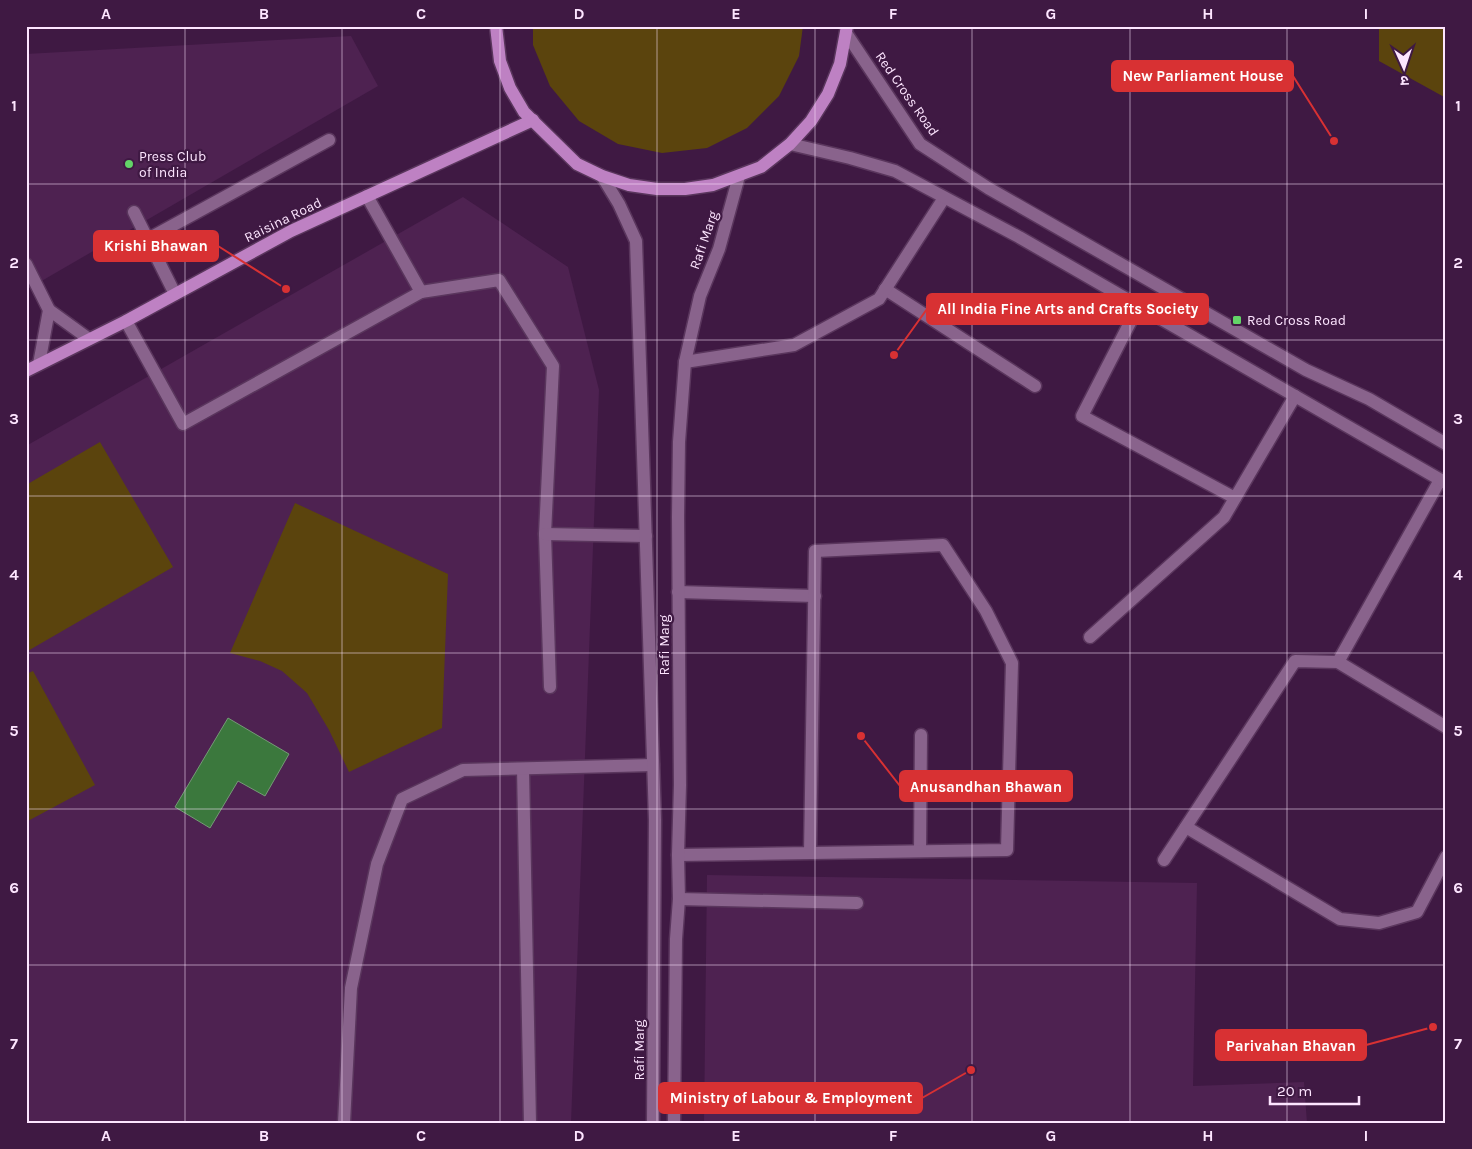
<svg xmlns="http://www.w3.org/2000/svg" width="1472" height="1149" viewBox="0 0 1472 1149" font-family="Karla,'Noto Sans Devanagari',sans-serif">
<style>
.built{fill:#4e2251}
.green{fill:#5b440d}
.water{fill:#3b783d;stroke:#759977}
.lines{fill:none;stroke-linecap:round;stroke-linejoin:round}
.service-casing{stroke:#5a365d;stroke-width:15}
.minor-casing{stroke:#5a365d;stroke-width:15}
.tertiary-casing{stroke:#5a365d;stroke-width:15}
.secondary-casing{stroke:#5a365d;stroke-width:15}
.service{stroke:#89638c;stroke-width:12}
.minor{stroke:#89638c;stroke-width:12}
.tertiary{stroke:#89638c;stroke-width:12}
.secondary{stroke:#be81c3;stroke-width:12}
.grid{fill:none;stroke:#fde5ff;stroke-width:1;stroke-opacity:0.55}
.poi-dot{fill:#63d468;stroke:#3f1943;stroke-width:2}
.labels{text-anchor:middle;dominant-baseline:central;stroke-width:4.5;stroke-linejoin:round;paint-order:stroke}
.street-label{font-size:14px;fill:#fde5ff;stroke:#3f1943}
.poi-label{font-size:14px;fill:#fde5ff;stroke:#3f1943;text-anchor:start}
.leader{fill:none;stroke:#d83133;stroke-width:2}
.callout-dot{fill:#d83133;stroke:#3f1943;stroke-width:2}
.callout{fill:#d83133;stroke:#d83133;stroke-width:2}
.callout-label{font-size:15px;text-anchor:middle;font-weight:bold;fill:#fff}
.neatline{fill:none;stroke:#fde5ff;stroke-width:2}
.grid-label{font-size:16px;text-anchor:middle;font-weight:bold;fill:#fde5ff}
</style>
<rect width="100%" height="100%" fill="#3f1943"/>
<g class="built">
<path d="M351,36L378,86L26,290V54Z"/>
<path d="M463,197L568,267L599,390L571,1123H26V446Z"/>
<path d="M707,875L1197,883L1193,1086L1304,1082L1307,1123H704Z"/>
</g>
<g class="green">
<path d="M533,26H803L799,56L779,96L747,128L707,148L662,153L618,144L579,121L550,86L533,45Z"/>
<path d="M1379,26H1446V98L1379,61Z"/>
<path d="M100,442L173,567L26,652V485Z"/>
<path d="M295,503L448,574L442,728L349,772L329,730L307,693L282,671L260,661L230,653Z"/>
<path d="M33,671L95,785L26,822V674Z"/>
</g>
<path class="water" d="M228,718L289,754L265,796L238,781L210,828L175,807Z"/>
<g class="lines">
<g class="service-casing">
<g id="service">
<path d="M134,212L175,294"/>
<path d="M148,239L329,140"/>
<path d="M26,264L49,310L39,364"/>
<path d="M885,289L1035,386"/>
<path d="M421,292L499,280L553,366L545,534L550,687"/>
<path d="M1138,307L1082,416L1235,498"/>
<path d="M49,310L89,339"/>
<path d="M126,321L183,424L421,292L367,196"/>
<path d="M685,362L794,345L879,299L944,198"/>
<path d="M545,534L646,536"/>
<path d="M678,592L815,596"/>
<path d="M1090,637L1224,517L1295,396"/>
<path d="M1338,662L1440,480"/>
<path d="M523,769L530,1123"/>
<path d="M1186,827L1340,919L1379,923L1417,912L1446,857"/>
<path d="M920,851L921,735"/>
<path d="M678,855L1007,850L1012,663L986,611L943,545L815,551L810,853"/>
<path d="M1164,860L1295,661L1338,662L1446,727"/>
<path d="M679,899L857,903"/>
<path d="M344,1123L351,988L377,864L402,799L463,770L653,765"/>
</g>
</g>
<g class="minor-casing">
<g id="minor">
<path d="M602,176L619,204L636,241L655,820L653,1123"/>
<path d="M674,1123L676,939L679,899L678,855L680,785L678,517L679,442L685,362L700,296L719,249L739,176"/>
</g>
</g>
<g class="tertiary-casing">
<g id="tertiary">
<path d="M846,33L920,144L988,188L1306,370L1369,399L1446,444"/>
<path d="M790,144L850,158L895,171L1019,237L1446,483"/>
</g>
</g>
<g class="secondary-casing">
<g id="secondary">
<path d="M496,26L500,61L510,88L524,112L577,164L602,176L629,185L657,189H685L713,185L761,167L790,144L811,121L828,94L840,64L847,26"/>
<path d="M26,371L126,321L291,231L533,120"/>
</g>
</g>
<use href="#service" class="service"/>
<use href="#minor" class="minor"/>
<use href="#tertiary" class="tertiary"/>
<use href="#secondary" class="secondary"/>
</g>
<path class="grid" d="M185,26V1123M342,26V1123M500,26V1123M657,26V1123M815,26V1123M972,26V1123M1130,26V1123M1287,26V1123M26,184H1446M26,340H1446M26,496H1446M26,653H1446M26,809H1446M26,965H1446"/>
<g class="poi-dot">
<circle cx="129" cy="164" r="5"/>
<rect x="1232" y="315" width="10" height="10" rx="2.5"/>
</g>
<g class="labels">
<g class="street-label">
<text transform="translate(907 94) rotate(55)">Red Cross Road</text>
<text transform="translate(283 220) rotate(-26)">Raisina Road</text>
<text transform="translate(704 240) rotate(-71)">Rafi Marg</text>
<text transform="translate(664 645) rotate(-90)">Rafi Marg</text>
<text transform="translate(639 1050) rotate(-90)">Rafi Marg</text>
</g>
<g class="poi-label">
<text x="139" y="156">Press Club<tspan x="139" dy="16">of India</tspan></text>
<text x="1247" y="320">Red Cross Road</text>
</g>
</g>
<path class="leader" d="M1334 141L1293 76M286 289L218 246M894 355L927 309M861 736L900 786M1433 1027L1366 1045M971 1070L922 1098"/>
<g class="callout-dot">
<circle cx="1334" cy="141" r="5"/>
<circle cx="286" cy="289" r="5"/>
<circle cx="894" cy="355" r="5"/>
<circle cx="861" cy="736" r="5"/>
<circle cx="1433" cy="1027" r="5"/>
<circle cx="971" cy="1070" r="5"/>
</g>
<g class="callout">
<rect x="1112" y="61" width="181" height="30" rx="5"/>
<rect x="94" y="231" width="124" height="30" rx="5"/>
<rect x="927" y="294" width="281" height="30" rx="5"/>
<rect x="900" y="771" width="172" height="30" rx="5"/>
<rect x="1216" y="1030" width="150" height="30" rx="5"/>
<rect x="659" y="1083" width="263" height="30" rx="5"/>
</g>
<g class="callout-label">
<text x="1203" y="81">New Parliament House</text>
<text x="156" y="251">Krishi Bhawan</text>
<text x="1068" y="314">All India Fine Arts and Crafts Society</text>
<text x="986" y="792">Anusandhan Bhawan</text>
<text x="1291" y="1051">Parivahan Bhavan</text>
<text x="791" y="1103">Ministry of Labour &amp; Employment</text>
</g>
<rect width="1472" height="1149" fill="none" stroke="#3f1943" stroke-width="55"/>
<g transform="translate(1404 68) rotate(177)" stroke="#3f1943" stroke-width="4" paint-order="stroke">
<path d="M0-4L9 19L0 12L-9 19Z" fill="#fde5ff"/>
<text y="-8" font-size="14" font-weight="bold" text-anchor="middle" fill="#fde5ff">उ</text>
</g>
<path d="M1270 1096v8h89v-8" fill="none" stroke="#fde5ff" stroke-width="2.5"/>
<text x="1277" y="1096" font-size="15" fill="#fde5ff" stroke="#3f1943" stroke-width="4" paint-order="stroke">20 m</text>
<rect x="28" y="28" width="1416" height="1094" class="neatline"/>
<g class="grid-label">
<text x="106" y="19">A</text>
<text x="264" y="19">B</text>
<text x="421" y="19">C</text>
<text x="579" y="19">D</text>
<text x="736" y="19">E</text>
<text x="893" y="19">F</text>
<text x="1051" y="19">G</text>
<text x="1208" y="19">H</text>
<text x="1366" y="19">I</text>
<text x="14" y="111">1</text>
<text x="1458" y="111">1</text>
<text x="14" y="268">2</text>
<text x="1458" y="268">2</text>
<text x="14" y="424">3</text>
<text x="1458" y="424">3</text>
<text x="14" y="580">4</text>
<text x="1458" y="580">4</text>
<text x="14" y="736">5</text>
<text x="1458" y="736">5</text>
<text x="14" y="893">6</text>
<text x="1458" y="893">6</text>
<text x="14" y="1049">7</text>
<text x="1458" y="1049">7</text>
<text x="106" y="1141">A</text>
<text x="264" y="1141">B</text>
<text x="421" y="1141">C</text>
<text x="579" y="1141">D</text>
<text x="736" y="1141">E</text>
<text x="893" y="1141">F</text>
<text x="1051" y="1141">G</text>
<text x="1208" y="1141">H</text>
<text x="1366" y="1141">I</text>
</g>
</svg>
